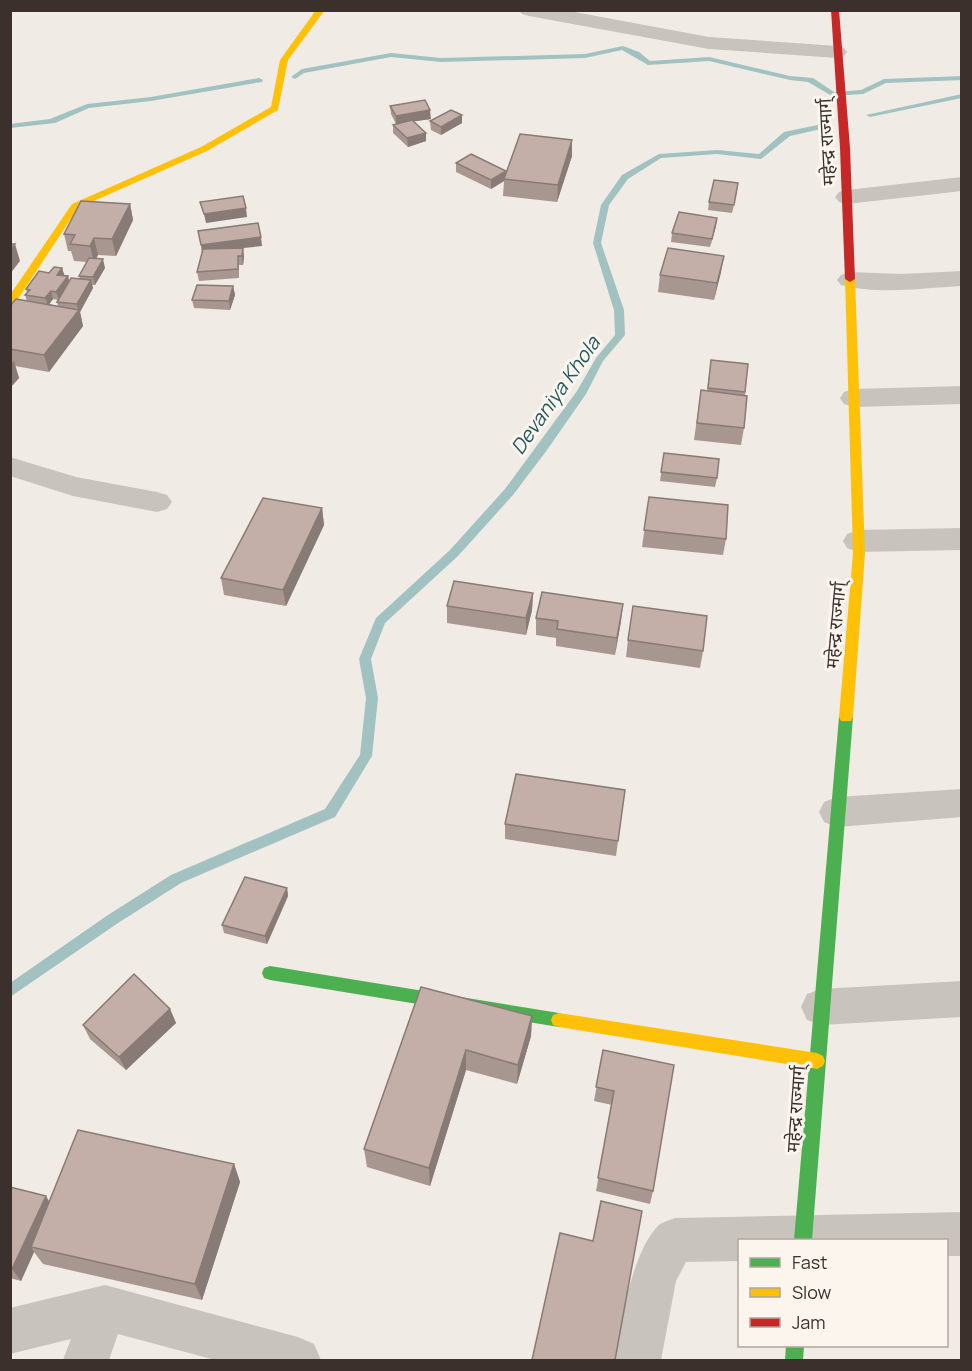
<svg xmlns="http://www.w3.org/2000/svg" width="972" height="1371" viewBox="0 0 972 1371" font-family="Manrope,'Noto Sans Devanagari',sans-serif">
<style>
.lines{fill:none;stroke-linecap:round;stroke-linejoin:round}
.stream{fill:#a1c2c1;fill-rule:evenodd}
.street{fill:#c9c3be;fill-rule:evenodd}
.fast{fill:#4caf50;fill-rule:evenodd}
.slow{fill:#ffc107;fill-rule:evenodd}
.jam{fill:#c62828;fill-rule:evenodd}
.wall{fill:#a89690;fill-rule:evenodd}
.shaded-wall{fill:#887a75}
.building{fill:#c3afa7;stroke:#887a75;stroke-width:1.5}
.labels{text-anchor:middle;dominant-baseline:central;stroke-width:6;stroke-linejoin:round;paint-order:stroke}
.street-label{font-size:18px;fill:#3b302b;stroke:#fbf5ee}
.water-label{font-size:20px;font-style:italic;fill:#1f5a5e;stroke:#fbf5ee}
</style>
<rect width="100%" height="100%" fill="#f0ebe5"/>
<g class="lines">
<g class="stream">
<path d="M623,46L639,52L650,61L709,57L790,76L813,78L834,92L861,90L884,79L962,76V80L886,83L863,94L832,96L808,82L790,80L709,61L648,65L622,50L585,58L441,62L391,57L304,73L295,79L291,77L302,69L391,53L441,58L585,54Z"/>
<path d="M259,78L263,80L262,82L151,101L89,108L55,123L10,128V124L50,119L87,104L151,97Z"/>
<path d="M962,94V98L870,117L866,115Z"/>
<path d="M827,123H830V127L790,136L761,159L717,154L661,158L628,179L609,205L601,243L624,310L625,335L603,361L586,394L547,450L513,495L458,556L385,623L371,659L378,698L372,756L335,817L181,883L118,923L10,997V983L108,915L171,875L325,809L360,755L366,698L359,659L376,618L450,550L505,489L577,391L596,358L615,335L614,310L593,243L601,205L622,175L659,154L717,150L759,154L784,132Z"/>
</g>
<g class="street">
<path d="M519,10H564L709,37L837,46L844,48L847,52L844,56L837,58L709,49L529,16L522,14Z"/>
<path d="M962,177V191L847,204L839,202L835,197L839,192L847,190Z"/>
<path d="M962,271V286C923,288 879,295 841,285L837,280L841,275L850,272L901,274Z"/>
<path d="M962,386V404L854,407L844,404L840,398L844,392L854,389Z"/>
<path d="M10,457L76,477L157,492L167,495L172,502L167,509L157,512L73,496L10,476Z"/>
<path d="M962,528V550L858,552L847,548L843,541L847,534L858,530Z"/>
<path d="M962,789V817L837,827L824,822L819,812L824,802L837,797Z"/>
<path d="M962,981V1017L821,1025L807,1020L801,1007L807,994L821,989Z"/>
<path d="M962,1212V1256H946V1240H740V1261L686,1262L676,1281L661,1360H615C620,1325 632,1252 658,1226C662,1222 670,1220 675,1218Z"/>
<path d="M105,1285L298,1337L314,1344L321,1360H215L118,1334L109,1360H63L71,1339L10,1354V1308Z"/>
</g>
<g class="fast">
<path d="M846,712L851,713L853,717L812,1240H794L839,717L841,713Z"/>
<path d="M270,966L559,1013L565,1015L567,1020L565,1025L559,1027L270,980L264,978L262,973L264,968Z"/>
<path d="M786,1346H804L803,1360H785Z"/>
</g>
<g class="slow">
<path d="M316,10H325L288,60L278,110L207,151L78,208L14,305L10,306V295L72,204L201,147L271,107L280,60Z"/>
<path d="M850,276L855,279L865,553L853,717L851,721H841L839,717L853,553L845,279Z"/>
<path d="M559,1013L817,1053L823,1056L825,1061L823,1066L817,1069L559,1027L553,1025L551,1020L553,1015Z"/>
</g>
<path class="jam" d="M831,10H839L850,148L855,279L850,282L845,279L840,148Z"/>
</g>
<g class="wall">
<path d="M390,106L431,119L414,121L426,141L408,147L393,133V125L396,124L391,114Z"/>
<path d="M430,121L462,123L441,135L431,130Z"/>
<path d="M572,140V156L557,202L503,196L504,181L491,189L456,172V163L506,171Z"/>
<path d="M737,192L732,213L708,210L709,202Z"/>
<path d="M130,204L133,220L116,256L98,255L96,259L105,268L95,285H92L93,288L80,312L83,326L49,372L15,366L19,378L10,388V306L27,301L25,295L27,293L26,289L49,273L62,268L64,276H68L69,281L80,279L79,276L87,262L74,261L71,251H68L64,234ZM53,299L58,300L57,302L58,306L49,304Z"/>
<path d="M717,218L716,226L710,247L671,242L672,233Z"/>
<path d="M262,246L243,248L244,257L243,265H239V278L199,281L197,272L202,253Z"/>
<path d="M721,272L714,300L658,292L660,275Z"/>
<path d="M233,286L235,295L230,310L194,308L192,300Z"/>
<path d="M711,360L748,364L745,395L744,428L741,445L694,440L701,390L707,391Z"/>
<path d="M664,453L717,478L715,487L660,481Z"/>
<path d="M649,497L726,539L723,555L642,547Z"/>
<path d="M322,508L324,525L286,606L224,595L221,578Z"/>
<path d="M533,593L532,610L526,635L447,623V606Z"/>
<path d="M536,618L621,621L615,655L556,646V638L536,635Z"/>
<path d="M628,640L703,651L700,668L626,657Z"/>
<path d="M625,790L616,856L505,839V824Z"/>
<path d="M287,888L288,896L267,944L224,933L222,925Z"/>
<path d="M421,987L532,1016L531,1036L517,1084L466,1070L430,1186L367,1167L364,1149Z"/>
<path d="M170,1009L176,1023L126,1070L90,1039L83,1025Z"/>
<path d="M603,1050L653,1191L650,1204L596,1191L612,1105L594,1101Z"/>
<path d="M234,1164L240,1182L202,1300L43,1264L34,1252L21,1281L10,1278V1187L49,1202Z"/>
</g>
<g class="shaded-wall">
<path d="M430,110L431,119L396,124V116Z"/>
<path d="M462,115V123L441,135V127Z"/>
<path d="M426,133V141L408,147L407,138Z"/>
<path d="M572,140V156L557,202L558,185Z"/>
<path d="M506,171L504,181L491,189V180Z"/>
<path d="M130,204L133,220L116,256L112,239Z"/>
<path d="M246,208L247,217L206,223L204,214Z"/>
<path d="M717,218L716,226L710,247L712,239Z"/>
<path d="M261,237L262,246L243,248L244,257L243,265L242,256L202,254L201,245Z"/>
<path d="M94,238L98,255L94,262L90,246Z"/>
<path d="M15,244L20,261L10,274V251Z"/>
<path d="M724,256L721,272L714,300L717,283Z"/>
<path d="M103,259L105,268L95,285L93,277Z"/>
<path d="M62,268L65,277L57,275Z"/>
<path d="M68,276L70,285L59,300L56,292Z"/>
<path d="M91,280L93,288L80,312L83,326L49,372L44,355L78,310L77,304Z"/>
<path d="M233,286L235,295L230,310L229,301Z"/>
<path d="M51,291L53,299L48,306L45,298Z"/>
<path d="M14,361L19,378L10,388V365Z"/>
<path d="M322,508L324,525L286,606L283,590Z"/>
<path d="M533,593L532,610L526,635V618Z"/>
<path d="M623,604L621,621L615,655L617,638Z"/>
<path d="M287,888L288,896L267,944L265,936Z"/>
<path d="M170,1009L176,1023L126,1070L119,1057Z"/>
<path d="M532,1016L531,1036L517,1084L518,1065Z"/>
<path d="M466,1050V1070L430,1186L429,1168Z"/>
<path d="M234,1164L240,1182L202,1300L195,1284Z"/>
<path d="M46,1196L53,1208L31,1247L34,1252L21,1281L12,1269Z"/>
</g>
<g class="building">
<path d="M425,100L430,110L396,116L390,106Z"/>
<path d="M451,110L462,115L441,127L430,121Z"/>
<path d="M412,120L426,133L407,138L393,125Z"/>
<path d="M520,134L572,140L558,185L504,179Z"/>
<path d="M471,154L506,171L491,180L456,163Z"/>
<path d="M714,180L738,183L734,205L709,202Z"/>
<path d="M243,196L246,208L204,214L200,202Z"/>
<path d="M81,201L130,204L112,239L94,238L90,246L70,244L75,235L64,234Z"/>
<path d="M679,212L717,218L712,239L672,233Z"/>
<path d="M258,223L261,237L201,245L198,231Z"/>
<path d="M10,244H15L10,251Z"/>
<path d="M243,248L242,256H238V269L197,272L203,249Z"/>
<path d="M668,248L724,256L717,283L660,275Z"/>
<path d="M89,258L103,259L93,277L79,276Z"/>
<path d="M54,267L62,268L57,275L68,276L56,292L51,291L45,298L25,295L30,290L26,289L39,271L49,273Z"/>
<path d="M71,278L91,280L77,304L57,302Z"/>
<path d="M197,285L233,286L229,301L192,300Z"/>
<path d="M16,299L79,310L44,355L10,349V306Z"/>
<path d="M711,360L748,364L745,392L708,388Z"/>
<path d="M701,390L747,396L744,428L697,423Z"/>
<path d="M664,453L719,459L717,478L661,472Z"/>
<path d="M649,497L728,505L726,539L644,530Z"/>
<path d="M263,498L322,508L283,590L221,578Z"/>
<path d="M454,581L533,593L526,618L447,606Z"/>
<path d="M542,592L623,604L617,638L557,629L558,621L536,618Z"/>
<path d="M633,606L707,616L703,651L628,640Z"/>
<path d="M516,774L625,790L618,841L505,824Z"/>
<path d="M245,877L287,888L265,936L222,925Z"/>
<path d="M134,974L170,1009L119,1057L83,1025Z"/>
<path d="M421,987L532,1016L518,1065L466,1050L429,1168L364,1149Z"/>
<path d="M603,1050L674,1065L653,1191L598,1178L614,1091L596,1087Z"/>
<path d="M78,1130L234,1164L195,1284L31,1247Z"/>
<path d="M10,1187L46,1196L12,1269H10Z"/>
<path d="M601,1201L642,1211L615,1360H532L560,1233L593,1241Z"/>
</g>
<g class="labels">
<g class="street-label">
<text transform="translate(826 142) rotate(-93)">महेन्द्र राज्मार्ग्</text>
<text transform="translate(835 625) rotate(-85)">महेन्द्र राज्मार्ग्</text>
<text transform="translate(795 1109) rotate(-86)">महेन्द्र राज्मार्ग्</text>
</g>
<g class="water-label">
<text transform="translate(555 395) rotate(-55)">Devaniya Khola</text>
</g>
</g>
<rect width="972" height="1371" fill="none" stroke="#3b302b" stroke-width="24"/>
<rect x="738" y="1239" width="210" height="108" fill="#fbf5ee" stroke="#aea6a0" stroke-width="1.5"/>
<rect x="750" y="1258" width="30" height="9" fill="#4caf50" stroke="#aea6a0" stroke-width="1.5"/>
<text x="792" y="1269" font-size="18" fill="#3b302b">Fast</text>
<rect x="750" y="1288" width="30" height="9" fill="#ffc107" stroke="#aea6a0" stroke-width="1.5"/>
<text x="792" y="1299" font-size="18" fill="#3b302b">Slow</text>
<rect x="750" y="1318" width="30" height="9" fill="#c62828" stroke="#aea6a0" stroke-width="1.5"/>
<text x="792" y="1329" font-size="18" fill="#3b302b">Jam</text>
</svg>
